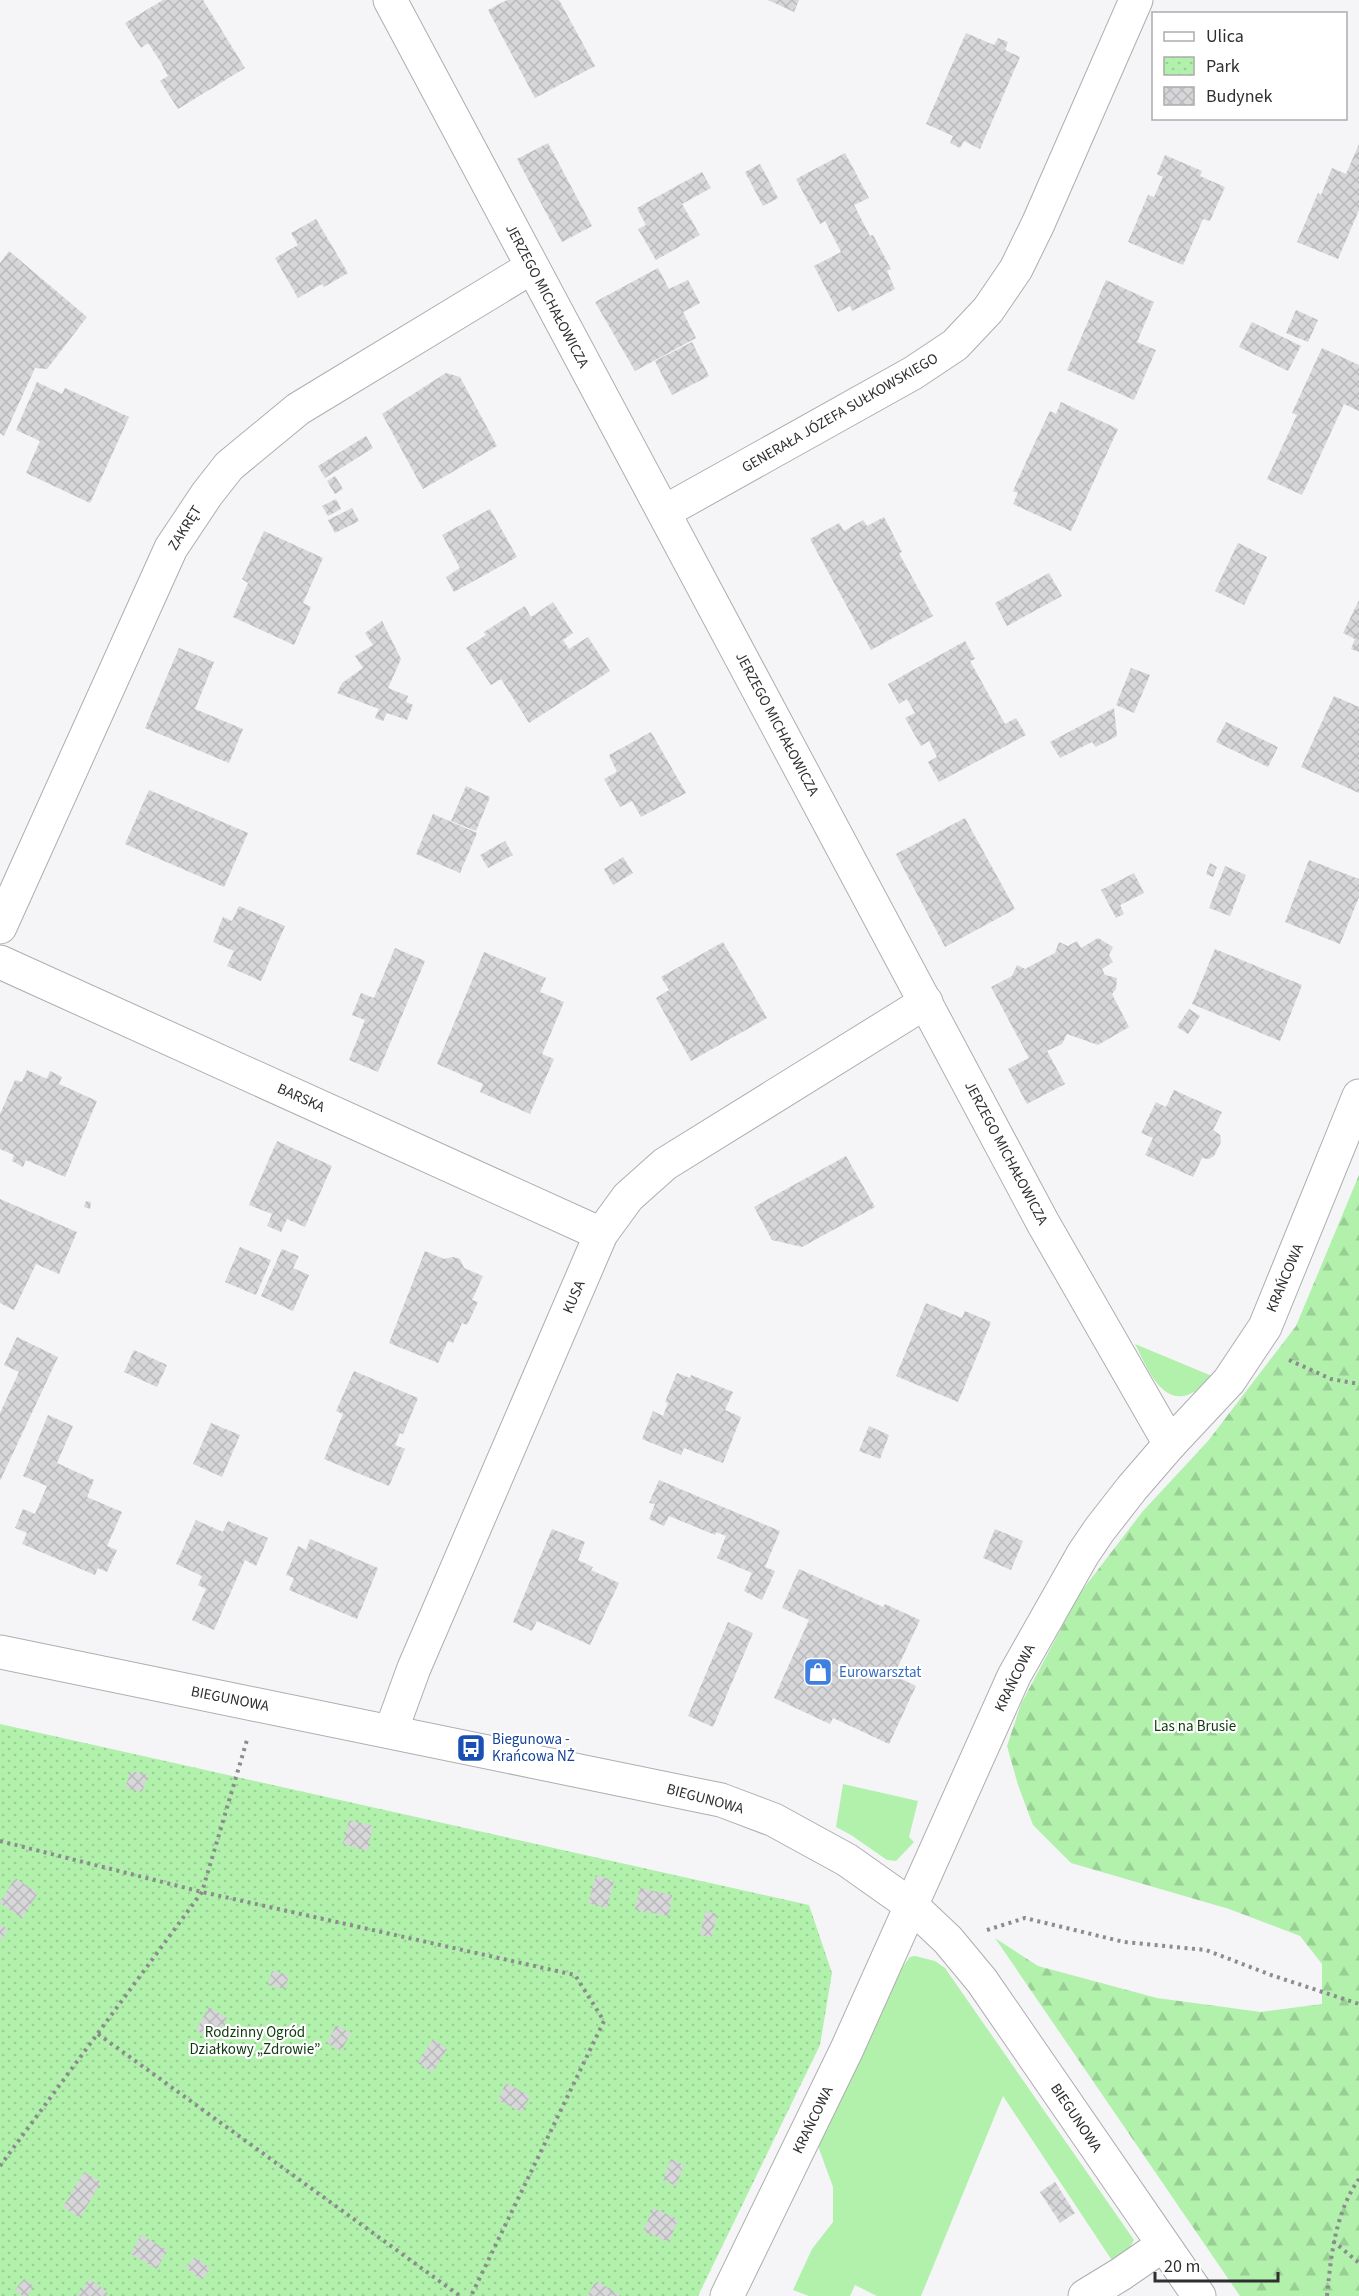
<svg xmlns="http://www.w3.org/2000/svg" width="1359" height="2296" viewBox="0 0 1359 2296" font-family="'Source Sans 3',sans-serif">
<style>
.grass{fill:#b1f1ac}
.forest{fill:url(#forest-firs)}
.park{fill:url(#park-dots)}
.building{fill:url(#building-cross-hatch)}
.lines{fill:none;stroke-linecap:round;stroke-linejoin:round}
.minor-casing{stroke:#aeaeb1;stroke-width:35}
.path{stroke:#8c8c8e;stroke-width:4;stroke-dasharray:3 4.5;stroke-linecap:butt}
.minor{stroke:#fff;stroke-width:33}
.labels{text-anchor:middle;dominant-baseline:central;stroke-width:4.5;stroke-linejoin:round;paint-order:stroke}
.street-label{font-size:15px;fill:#2f2f30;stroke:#fff}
.shop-label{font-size:15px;fill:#366cbe;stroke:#fff;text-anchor:start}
.park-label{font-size:15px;fill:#0d390c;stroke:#fff}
.transit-label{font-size:15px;fill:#164399;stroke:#fff;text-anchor:start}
</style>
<defs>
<pattern id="forest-firs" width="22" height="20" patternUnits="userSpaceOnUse" patternTransform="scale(1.5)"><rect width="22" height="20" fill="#b1f1ac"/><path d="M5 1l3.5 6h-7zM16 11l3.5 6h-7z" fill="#99cf94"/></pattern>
<pattern id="park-dots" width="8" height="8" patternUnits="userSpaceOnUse" patternTransform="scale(1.5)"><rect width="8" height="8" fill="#b1f1ac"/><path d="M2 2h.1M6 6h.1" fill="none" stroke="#99cf94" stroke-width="1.8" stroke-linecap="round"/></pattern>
<pattern id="building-cross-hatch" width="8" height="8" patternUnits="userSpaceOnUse" patternTransform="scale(1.5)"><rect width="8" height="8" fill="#d7d6d9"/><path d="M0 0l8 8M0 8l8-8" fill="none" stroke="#b9b8bb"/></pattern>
</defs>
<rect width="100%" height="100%" fill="#f5f5f8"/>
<g class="grass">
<path d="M1135,1344L1212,1376C1206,1382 1198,1391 1190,1394C1161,1407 1145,1363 1135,1344Z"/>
<path d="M843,1784L918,1801L909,1837L914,1842L896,1861L887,1860L851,1835L836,1827Z"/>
<path d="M915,1956L935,1961L945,1968L1134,2240L1123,2260L1115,2265L1003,2096L921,2296H877L855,2285L850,2296H809L793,2290L812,2249L833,2222V2187L818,2146L901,1969L910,1957Z"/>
</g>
<path class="forest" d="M1359,1175V2296H1240L995,1938L1038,1966L1157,1998L1261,2012L1322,2004V1964L1300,1936L1229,1909L1071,1863L1033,1825L1018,1785L1007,1746L1021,1704L1080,1593L1143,1511L1208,1441L1296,1326Z"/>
<path class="park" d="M0,1724L809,1905L832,1973L820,2045L698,2296H0Z"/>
<g class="building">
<path d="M163,0H203L245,68L178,109L160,81L168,76L160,61L148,43L141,48L125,23Z"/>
<path d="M507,0H559L595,66L535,98L488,10Z"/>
<path d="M768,0H799L794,12Z"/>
<path d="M966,33L994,45L998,38L1008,42L1005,50L1020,57L980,149L964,141L960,148L950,143L953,136L926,124Z"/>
<path d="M548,143L592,226L562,242L517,159Z"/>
<path d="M1359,144V210L1338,259L1297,242L1318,193L1321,195L1332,168L1346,174Z"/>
<path d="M845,153L869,198L854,205L870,236L873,235L891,269L887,271L895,289L852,311L850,306L838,312L814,266L841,252L825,221L820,224L796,179Z"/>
<path d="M1165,155L1202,171L1200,176L1225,187L1210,221L1203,219L1183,265L1128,242L1148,195L1154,197L1163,177L1157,174Z"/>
<path d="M760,164L778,198L763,206L745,172Z"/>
<path d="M702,172L711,188L682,204L700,235L656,260L638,229L646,225L637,208Z"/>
<path d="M316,219L348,273L324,287L322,284L298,298L275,258L298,245L291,233Z"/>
<path d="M9,251L87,317L47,369L35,368L4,436L0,433V263Z"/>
<path d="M658,268L669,289L688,280L700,303L683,312L696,338L635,371L595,302Z"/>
<path d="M1106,280L1154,302L1137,342L1156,350L1134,400L1067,370Z"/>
<path d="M1296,310L1318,320L1308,342L1286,333Z"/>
<path d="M1252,322L1301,346L1288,371L1239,347Z"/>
<path d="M692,342L709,376L672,395L655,361Z"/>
<path d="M1322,348L1359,365V411L1344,404L1302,495L1267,479L1297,415L1292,413Z"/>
<path d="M446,373L460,377L497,446L423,489L382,414Z"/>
<path d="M37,382L62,394L65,388L129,417L90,503L26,473L40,441L16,430Z"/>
<path d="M1061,402L1118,429L1071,531L1013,504L1018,493L1013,491L1031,451L1050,411L1056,414Z"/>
<path d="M366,436L373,448L325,478L318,466Z"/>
<path d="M335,476L343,489L335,494L327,481Z"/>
<path d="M336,499L341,509L328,516L322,506Z"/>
<path d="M352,508L359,521L335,533L328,520Z"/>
<path d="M490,509L517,557L454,592L446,577L460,568L442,535Z"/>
<path d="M884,517L902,552L899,553L933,616L871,650L810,539L839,523L844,531L863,520L867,526Z"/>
<path d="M264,531L323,558L303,603L311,607L294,645L233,617L248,583L242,579Z"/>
<path d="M1238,543L1267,557L1244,605L1215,591Z"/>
<path d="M1049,573L1062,596L1007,626L995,603Z"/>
<path d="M1359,600V652L1351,649L1355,639L1343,633Z"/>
<path d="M553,602L573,633L563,640L569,649L588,637L610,671L529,723L501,679L491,685L466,648L486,635L484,632L525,606L531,617Z"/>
<path d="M382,621L401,659L388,688L408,696L406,702L413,705L407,720L387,713L383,721L375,718L379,709L337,693L342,683L363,668L355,656L373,645L365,633Z"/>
<path d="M965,641L975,659L970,661L1005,724L1016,718L1026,735L939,782L928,762L937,757L929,741L921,746L905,718L915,713L907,699L899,704L888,684Z"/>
<path d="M179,648L214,662L195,709L243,729L229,763L145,728Z"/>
<path d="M1131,668L1150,675L1134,713L1116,705Z"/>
<path d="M1334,696L1359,707V793L1301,767Z"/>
<path d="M1114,708L1117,736L1096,747L1092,742L1060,758L1050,742Z"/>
<path d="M1226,722L1278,747L1268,767L1216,742Z"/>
<path d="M651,732L686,793L641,817L632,801L620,807L604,779L617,772L609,755Z"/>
<path d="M466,786L490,797L476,831L451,821Z"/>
<path d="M149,790L248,833L224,887L125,844Z"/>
<path d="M433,814L477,833L460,873L416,854Z"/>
<path d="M965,818L1015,909L945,947L896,854Z"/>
<path d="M505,841L513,855L488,868L480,855Z"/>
<path d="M623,857L633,873L613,885L604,869Z"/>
<path d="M1309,860L1359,879V897L1340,944L1285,922Z"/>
<path d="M1210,863L1217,867L1213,877L1206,874Z"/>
<path d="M1225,866L1246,875L1230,916L1209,908Z"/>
<path d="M1134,873L1144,893L1120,905L1124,914L1116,918L1101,890Z"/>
<path d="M239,906L285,926L261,981L227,966L234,951L213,942L223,917L232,921Z"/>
<path d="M1098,938L1113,947L1109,955L1113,962L1102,969L1105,975L1117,978L1116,989L1112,994L1129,1027L1098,1045L1067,1034L1062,1044L1047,1051L1065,1084L1027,1104L1008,1069L1029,1058L991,987L1012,976L1017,965L1025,969L1055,953L1059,942L1068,946L1077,941L1081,948Z"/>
<path d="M723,942L767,1018L691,1061L656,998L669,990L661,977Z"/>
<path d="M395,948L425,961L378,1072L349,1060L365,1020L352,1015L361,993L374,998Z"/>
<path d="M1215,949L1302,985L1280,1041L1192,1004Z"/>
<path d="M484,952L546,978L540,992L564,1002L542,1054L554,1059L530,1114L480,1092L483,1084L437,1064Z"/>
<path d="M1189,1009L1200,1016L1188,1034L1177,1027Z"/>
<path d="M27,1070L47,1079L50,1071L62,1077L59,1084L97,1101L65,1177L26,1160L23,1167L12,1161L14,1155L0,1149V1114L15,1080L22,1082Z"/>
<path d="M1174,1090L1222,1112L1213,1130L1220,1135L1221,1142L1214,1156L1209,1159L1202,1158L1193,1177L1145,1155L1153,1138L1141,1133L1156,1102L1166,1107Z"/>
<path d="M277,1141L332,1166L305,1227L287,1219L281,1232L267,1226L272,1214L249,1205Z"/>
<path d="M846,1156L875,1207L802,1247L772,1240L754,1207Z"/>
<path d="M0,1199L77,1232L59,1274L36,1264L14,1310L0,1303Z"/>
<path d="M86,1201L91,1202L90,1209L84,1207Z"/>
<path d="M240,1247L271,1260L256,1295L225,1282Z"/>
<path d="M282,1249L299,1256L293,1268L309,1275L293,1311L261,1296Z"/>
<path d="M425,1251L444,1259L453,1257L460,1259L464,1268L483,1276L472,1300L478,1302L467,1325L462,1323L453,1343L448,1341L438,1363L389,1343Z"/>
<path d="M926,1303L962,1318L965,1311L991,1322L958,1402L896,1376Z"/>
<path d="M17,1337L58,1357L0,1481V1413L19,1372L4,1365Z"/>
<path d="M134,1350L167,1365L157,1387L124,1372Z"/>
<path d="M354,1371L418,1398L403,1434L400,1433L395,1445L405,1449L389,1486L324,1459L343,1414L336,1411Z"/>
<path d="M677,1373L690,1378L691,1375L733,1392L725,1410L741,1417L723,1463L684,1448L681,1455L642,1439L653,1411L663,1416L668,1403L665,1402Z"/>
<path d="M48,1415L73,1426L57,1463L94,1480L87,1497L122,1512L107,1546L117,1550L107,1572L98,1568L95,1575L22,1544L27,1533L15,1528L23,1509L35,1514L47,1486L23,1476Z"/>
<path d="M211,1423L240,1435L222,1477L193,1464Z"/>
<path d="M869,1426L889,1435L880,1459L859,1451Z"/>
<path d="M659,1480L780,1531L765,1567L775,1571L762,1600L744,1591L752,1573L717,1558L726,1536L716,1532L715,1535L669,1516L664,1526L649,1519L655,1504L649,1503Z"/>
<path d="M196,1520L223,1532L228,1521L268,1538L256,1566L245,1560L214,1630L192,1620L206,1589L198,1585L202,1576L176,1564Z"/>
<path d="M552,1529L585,1542L578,1560L593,1567L591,1570L619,1583L590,1645L537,1621L532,1631L513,1622Z"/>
<path d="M995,1529L1023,1541L1011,1570L983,1558Z"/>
<path d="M310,1539L378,1568L357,1619L289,1590L294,1578L286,1575L298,1546L306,1550Z"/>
<path d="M799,1569L883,1607L885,1604L920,1620L894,1675L916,1686L889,1744L833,1718L830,1724L774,1698L809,1620L782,1608Z"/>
<path d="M728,1622L753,1633L713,1727L688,1716Z"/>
<path d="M131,1771L148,1775L142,1792L125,1788Z"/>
<path d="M349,1820L373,1826L367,1851L343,1844Z"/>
<path d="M596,1875L614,1881L607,1908L588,1903Z"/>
<path d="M15,1878L38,1893L22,1918L0,1903Z"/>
<path d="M640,1888L672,1895L669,1916L635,1910Z"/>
<path d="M705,1911L717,1914L712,1937L700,1935Z"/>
<path d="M0,1924L8,1930L0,1941Z"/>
<path d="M272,1971L289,1975L285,1989L268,1985Z"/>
<path d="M209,2007L227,2018L215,2041L196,2030Z"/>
<path d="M336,2025L351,2033L341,2051L327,2043Z"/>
<path d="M433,2039L447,2049L432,2072L418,2063Z"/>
<path d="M506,2083L530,2096L522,2112L498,2100Z"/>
<path d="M671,2159L684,2165L676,2186L663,2180Z"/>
<path d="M84,2172L101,2182L80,2218L63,2207Z"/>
<path d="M1055,2182L1075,2213L1060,2223L1040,2192Z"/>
<path d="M653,2208L678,2219L669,2242L643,2231Z"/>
<path d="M141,2235L167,2250L157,2269L131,2254Z"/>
<path d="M195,2257L210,2268L202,2280L186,2268Z"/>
<path d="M24,2279L34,2286L27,2296H23L15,2290Z"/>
<path d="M90,2279L108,2293L106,2296H77Z"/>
<path d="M596,2281L622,2296H587Z"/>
</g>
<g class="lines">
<g class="minor-casing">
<g id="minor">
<path d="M390,0L1043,1223L1170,1444"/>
<path d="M664,512L913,373L955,345L988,310L1016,269L1038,224L1136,0"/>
<path d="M0,927L171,548L207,494L229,466L298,409L532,267"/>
<path d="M0,962L601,1234"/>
<path d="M0,1652L721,1800L774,1820L847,1860L912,1906L948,1940L982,1981L1199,2296"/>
<path d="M391,1731L414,1668L601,1234L628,1197L665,1164L926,1002"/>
<path d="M727,2296L847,2049L1014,1676L1083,1554L1100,1529L1132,1488L1170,1444L1229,1381L1265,1327L1359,1096"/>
<path d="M1085,2296L1121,2274L1163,2245"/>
</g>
</g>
<g class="path">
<path d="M1289,1360L1331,1379L1359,1384"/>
<path d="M0,1841L202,1892L575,1975L604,2021L471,2296"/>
<path d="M987,1930L1025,1918L1124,1942L1206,1950L1271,1975L1359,2004"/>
<path d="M98,2034L460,2296"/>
<path d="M0,2166L202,1892L247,1740"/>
<path d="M1333,2241L1359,2263"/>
<path d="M1327,2296C1331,2256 1335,2213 1359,2179"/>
</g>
<use href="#minor" class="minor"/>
</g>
<defs>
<g id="shop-square" transform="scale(1.5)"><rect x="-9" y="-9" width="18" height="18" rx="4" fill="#3f7fe0" stroke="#fff"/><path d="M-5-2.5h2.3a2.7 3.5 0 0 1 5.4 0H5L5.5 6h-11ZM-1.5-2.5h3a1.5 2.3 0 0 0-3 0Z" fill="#fff"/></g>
<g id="bus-square" transform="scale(1.5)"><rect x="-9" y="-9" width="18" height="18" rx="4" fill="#1a4fb4" stroke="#fff"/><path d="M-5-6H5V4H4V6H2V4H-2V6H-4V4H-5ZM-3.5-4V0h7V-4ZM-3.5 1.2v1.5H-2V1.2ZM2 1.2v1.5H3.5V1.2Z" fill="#fff"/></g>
</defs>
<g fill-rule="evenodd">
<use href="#shop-square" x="818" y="1672"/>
<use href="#bus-square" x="471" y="1748"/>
</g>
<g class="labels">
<g class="street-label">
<text transform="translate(547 296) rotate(62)">JERZEGO MICHAŁOWICZA</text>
<text transform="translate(840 413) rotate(-30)">GENERAŁA JÓZEFA SUŁKOWSKIEGO</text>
<text transform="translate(185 528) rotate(-58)">ZAKRĘT</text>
<text transform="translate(777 724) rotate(62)">JERZEGO MICHAŁOWICZA</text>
<text transform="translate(301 1098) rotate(24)">BARSKA</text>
<text transform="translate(1006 1153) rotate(62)">JERZEGO MICHAŁOWICZA</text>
<text transform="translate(1285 1278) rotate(-67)">KRAŃCOWA</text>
<text transform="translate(574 1297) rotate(-67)">KUSA</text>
<text transform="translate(1015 1678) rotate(-64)">KRAŃCOWA</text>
<text transform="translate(230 1699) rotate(11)">BIEGUNOWA</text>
<text transform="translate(705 1799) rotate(15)">BIEGUNOWA</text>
<text transform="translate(1076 2118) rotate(56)">BIEGUNOWA</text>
<text transform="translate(813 2120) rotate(-64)">KRAŃCOWA</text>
</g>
<g class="shop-label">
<text x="839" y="1672">Eurowarsztat</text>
</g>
<g class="park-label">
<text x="1195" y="1726">Las na Brusie</text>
<text x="255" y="2032">Rodzinny Ogród<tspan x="255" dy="17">Działkowy „Zdrowie”</tspan></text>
</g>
<g class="transit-label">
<text x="492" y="1739">Biegunowa -<tspan x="492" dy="17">Krańcowa NŻ</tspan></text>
</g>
</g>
<rect x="1152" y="12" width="195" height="108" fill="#ffffff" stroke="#acacac" stroke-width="1.5"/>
<rect x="1164" y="32" width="30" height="9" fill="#ffffff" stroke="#acacac" stroke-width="1.5"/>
<text x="1206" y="42" font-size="18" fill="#2f2f30">Ulica</text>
<rect x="1164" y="57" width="30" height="18" fill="url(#park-dots)" stroke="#acacac" stroke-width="1.5"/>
<text x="1206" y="72" font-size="18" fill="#2f2f30">Park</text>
<rect x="1164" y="87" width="30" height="18" fill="url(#building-cross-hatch)" stroke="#acacac" stroke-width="1.5"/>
<text x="1206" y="102" font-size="18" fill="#2f2f30">Budynek</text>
<path d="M1155 2272v9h123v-9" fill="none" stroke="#2f2f30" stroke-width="3"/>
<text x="1164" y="2272" font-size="18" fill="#2f2f30" stroke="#ffffff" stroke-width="4.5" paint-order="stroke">20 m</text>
</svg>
